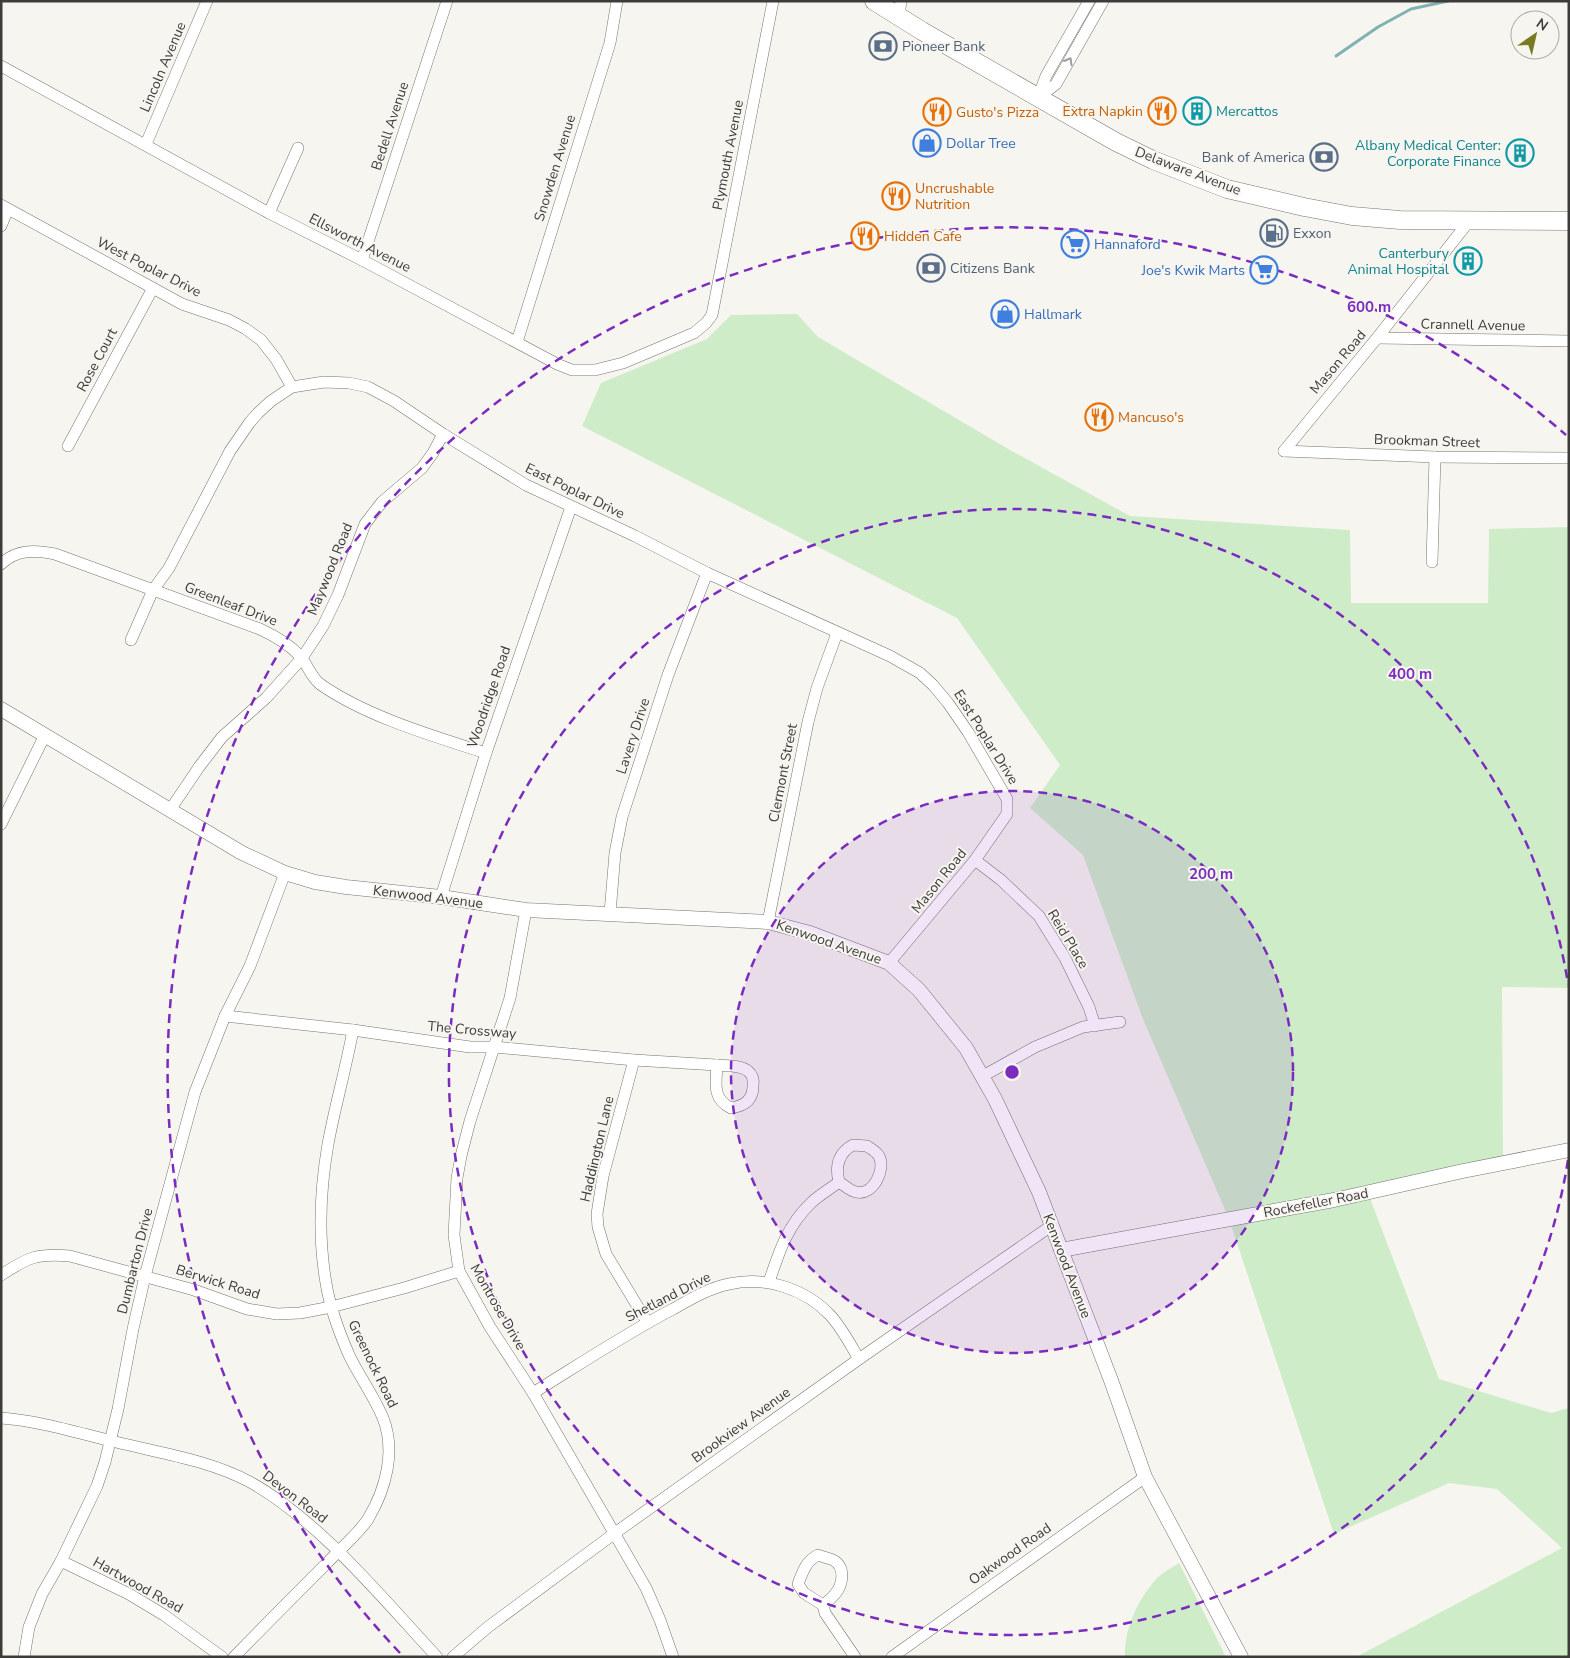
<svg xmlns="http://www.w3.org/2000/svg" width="1570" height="1658" viewBox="0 0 1570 1658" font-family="'Nunito Sans',sans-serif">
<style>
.green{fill:#cfecc9}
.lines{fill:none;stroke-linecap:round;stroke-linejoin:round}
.stream{stroke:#80b2b2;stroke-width:3}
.minor-casing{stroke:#76746f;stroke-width:12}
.tertiary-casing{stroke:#76746f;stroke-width:15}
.primary-casing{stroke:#76746f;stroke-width:19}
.minor{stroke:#fff;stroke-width:11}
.tertiary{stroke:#fff;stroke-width:14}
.primary{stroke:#fff;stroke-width:18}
.oneway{stroke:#9e9e9c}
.ring{fill:none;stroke:#7b2cbf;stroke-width:2.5;stroke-dasharray:9 6}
.labels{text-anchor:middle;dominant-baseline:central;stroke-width:4;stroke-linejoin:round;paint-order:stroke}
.service-label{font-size:14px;fill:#4e5e75;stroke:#f7f5ef;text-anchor:start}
.street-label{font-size:14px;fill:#3d3c3a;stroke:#f7f5ef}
.food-label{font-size:14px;fill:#c56008;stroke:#f7f5ef;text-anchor:start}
.culture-label{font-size:14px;fill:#0d838f;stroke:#f7f5ef;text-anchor:end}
.shop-label{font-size:14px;fill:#366cbe;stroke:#f7f5ef;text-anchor:start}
.centre{fill:#7b2cbf;stroke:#f7f5ef;stroke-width:2.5}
.ring-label{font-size:15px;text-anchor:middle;font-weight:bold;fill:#7b2cbf;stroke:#f7f5ef;stroke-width:4;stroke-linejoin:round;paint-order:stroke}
</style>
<rect width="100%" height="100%" fill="#f7f5ef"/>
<g class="green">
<path d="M797,314L818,337L1010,450L1130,516L1350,530L1351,603H1488L1489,529L1569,527V988L1502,987L1503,1163L1368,1193L1439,1379L1551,1413L1569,1408V1657H1356L1562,1548L1497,1489L1449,1483L1334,1534L1229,1219L1143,1019L1083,855L1030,808L1060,765L957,618L582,426L601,383L707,339L731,315Z"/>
<path d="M1179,1563L1226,1657H1125C1124,1627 1139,1597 1159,1576C1165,1571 1173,1567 1179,1563Z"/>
</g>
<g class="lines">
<path class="stream" d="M1336,56L1378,27L1411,9L1448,1"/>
<g class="minor-casing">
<g id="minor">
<path d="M899,16L901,1"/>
<path d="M1,66L269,213L362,260L557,364L572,370H595L623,363L694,333L706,323L712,315L773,1"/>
<path d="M1038,98L1056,84L1103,1"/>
<path d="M1038,98L1046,76L1089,1"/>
<path d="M146,144L207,1"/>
<path d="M1,205L182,304L229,320L246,329L261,340L276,359L292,387"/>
<path d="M269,213L298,148"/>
<path d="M1,226L8,209"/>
<path d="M362,260L447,1"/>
<path d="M1377,338L1569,341"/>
<path d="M517,342L610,43L617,1"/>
<path d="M68,446L153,288"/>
<path d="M1284,451L1377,338L1470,220"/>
<path d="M1284,451L1435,457L1569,458"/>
<path d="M1432,562L1435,457"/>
<path d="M1,564C17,549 35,550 55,554L260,629C275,636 289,644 300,656C308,665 310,676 320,684C365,716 433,736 486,753"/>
<path d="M131,640L153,590L169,568L230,451L250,422L258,413L271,401L292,387L324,382L349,383L368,387L394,401L443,434L526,485L635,536L707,573L890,656L920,673L933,685L948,703L968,732L1007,799V814L975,860L889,963"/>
<path d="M170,810L199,767L222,737L266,698L302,658L323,626L338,595L365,524L382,502L422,468L433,453L443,434"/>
<path d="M1,824L45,735"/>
<path d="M975,860L1001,880L1039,916L1065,958L1089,1007L1095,1026"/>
<path d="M441,897L486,753L571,507"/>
<path d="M526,910L510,998L470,1121L461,1156L457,1178L454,1235L459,1271L490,1327L533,1393L646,1588L660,1620L673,1657"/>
<path d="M610,913L615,853L622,817L668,675L707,573"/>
<path d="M768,922L808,722L817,688L837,633"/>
<path d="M225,1016L353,1030L470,1047H495L634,1060L717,1065"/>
<path d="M634,1060L603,1176L597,1214L598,1227L606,1254L647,1322"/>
<path d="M717,1065C727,1066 741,1065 748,1071C753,1075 754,1080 753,1086C753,1100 744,1106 731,1108C712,1099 716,1083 717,1065Z"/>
<path d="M983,1076L1035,1047L1083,1027L1120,1022"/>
<path d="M853,1145L867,1146C871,1149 876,1151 879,1156C886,1170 873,1196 856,1192C850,1191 844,1185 839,1182C835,1166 838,1153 853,1145Z"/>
<path d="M1,1275C29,1257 37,1253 70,1256L194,1290L247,1309L277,1314L300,1313L331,1307L404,1288L459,1271"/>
<path d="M769,1282C779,1252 787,1226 811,1203C819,1195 830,1189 839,1182"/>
<path d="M533,1393C580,1364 625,1334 673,1309C691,1299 709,1288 729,1284C765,1276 804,1288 830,1315C842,1328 850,1344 859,1359"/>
<path d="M1,1418C41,1421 78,1433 116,1442C160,1453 209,1460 250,1482C320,1521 382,1598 437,1657"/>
<path d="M818,1555C823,1557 828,1558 833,1560C846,1567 843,1585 835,1594C832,1598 827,1602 823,1605L804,1593L798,1584C803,1571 806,1561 818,1555Z"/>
<path d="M61,1561L129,1594L164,1615L222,1657"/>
<path d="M823,1605L825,1613L855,1657"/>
<path d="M24,1657L29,1627L42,1594L61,1561L97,1486L105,1462L118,1409L133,1329L145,1276L195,1092L225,1016L250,966L285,873"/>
<path d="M234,1657C265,1625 296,1594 327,1563C338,1551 360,1532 368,1519C386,1489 396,1451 383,1418C374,1396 359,1376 349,1355C339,1332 330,1308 326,1283C318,1237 320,1190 328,1144C335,1106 346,1068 353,1030"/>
<path d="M453,1657L488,1627L615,1533L859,1359L1051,1226"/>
<path d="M892,1657L1145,1477"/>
</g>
</g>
<g class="tertiary-casing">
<g id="tertiary">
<path d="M1,709L242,853L285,873L315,882L346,887L441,897L526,910L768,922L810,933L889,963L919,990L966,1048L995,1099L1039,1192L1112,1383L1145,1477L1241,1657"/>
<path d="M1061,1250L1334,1200L1463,1171L1569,1150"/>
</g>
</g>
<g class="primary-casing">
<path id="primary" d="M874,1L922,31L1116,142L1153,160L1227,189L1304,207L1352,216L1400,220L1569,221"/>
</g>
<use href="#minor" class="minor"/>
<use href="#tertiary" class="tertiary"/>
<use href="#primary" class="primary"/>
</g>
<defs><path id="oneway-chevron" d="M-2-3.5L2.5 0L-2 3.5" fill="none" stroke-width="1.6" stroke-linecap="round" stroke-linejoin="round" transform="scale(1.25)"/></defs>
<use class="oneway" href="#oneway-chevron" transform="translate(1069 61) rotate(-60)"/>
<circle cx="1012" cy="1072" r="281" fill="#7b2cbf" fill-opacity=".12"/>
<g class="ring">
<circle cx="1012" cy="1072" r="281"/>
<path d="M1568 1160A563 563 0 1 1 1568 984"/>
<path d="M400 1653A844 844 0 0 1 1566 435"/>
</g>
<defs>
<g id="bank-ring" transform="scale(1.4375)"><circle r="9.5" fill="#f7f5ef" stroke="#5c6f8a" stroke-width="1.5"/><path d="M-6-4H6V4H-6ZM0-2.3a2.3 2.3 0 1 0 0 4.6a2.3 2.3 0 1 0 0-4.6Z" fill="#5c6f8a"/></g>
<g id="restaurant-ring" transform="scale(1.4375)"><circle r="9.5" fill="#f7f5ef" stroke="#e8710a" stroke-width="1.5"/><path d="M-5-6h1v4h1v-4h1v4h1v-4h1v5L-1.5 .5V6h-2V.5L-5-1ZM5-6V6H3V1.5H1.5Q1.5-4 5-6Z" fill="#e8710a"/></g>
<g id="building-ring" transform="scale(1.4375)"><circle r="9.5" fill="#f7f5ef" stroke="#0f9aa8" stroke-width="1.5"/><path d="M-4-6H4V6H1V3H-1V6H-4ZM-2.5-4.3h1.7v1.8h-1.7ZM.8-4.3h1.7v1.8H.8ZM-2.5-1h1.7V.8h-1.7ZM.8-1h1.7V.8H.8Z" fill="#0f9aa8"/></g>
<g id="shop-ring" transform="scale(1.4375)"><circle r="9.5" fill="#f7f5ef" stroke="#3f7fe0" stroke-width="1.5"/><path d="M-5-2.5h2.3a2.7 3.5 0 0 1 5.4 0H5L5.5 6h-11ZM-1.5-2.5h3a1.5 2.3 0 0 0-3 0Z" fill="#3f7fe0"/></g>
<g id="fuel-ring" transform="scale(1.4375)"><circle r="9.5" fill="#f7f5ef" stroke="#5c6f8a" stroke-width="1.5"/><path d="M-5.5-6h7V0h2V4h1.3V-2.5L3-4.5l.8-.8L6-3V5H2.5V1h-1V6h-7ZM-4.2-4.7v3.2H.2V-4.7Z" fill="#5c6f8a"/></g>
<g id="supermarket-ring" transform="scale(1.4375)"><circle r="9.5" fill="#f7f5ef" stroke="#3f7fe0" stroke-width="1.5"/><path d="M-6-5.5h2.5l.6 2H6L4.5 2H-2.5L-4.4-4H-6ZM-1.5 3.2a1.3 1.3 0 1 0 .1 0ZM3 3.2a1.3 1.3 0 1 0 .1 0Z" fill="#3f7fe0"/></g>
</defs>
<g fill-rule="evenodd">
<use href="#bank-ring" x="883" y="46"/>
<use href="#restaurant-ring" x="1162" y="111"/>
<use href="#building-ring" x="1197" y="111"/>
<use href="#restaurant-ring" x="937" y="112"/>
<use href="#shop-ring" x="927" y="143"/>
<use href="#building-ring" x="1520" y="153"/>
<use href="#bank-ring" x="1324" y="157"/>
<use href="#restaurant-ring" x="896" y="196"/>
<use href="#fuel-ring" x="1274" y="233"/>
<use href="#restaurant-ring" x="865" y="236"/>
<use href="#supermarket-ring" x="1075" y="244"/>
<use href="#building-ring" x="1468" y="261"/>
<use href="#bank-ring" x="931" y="268"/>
<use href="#supermarket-ring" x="1264" y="270"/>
<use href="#shop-ring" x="1005" y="314"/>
<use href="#restaurant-ring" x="1099" y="417"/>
</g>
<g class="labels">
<g class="service-label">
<text x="902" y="46">Pioneer Bank</text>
<text x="1305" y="157" text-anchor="end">Bank of America</text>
<text x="1293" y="233">Exxon</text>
<text x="950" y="268">Citizens Bank</text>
</g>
<g class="street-label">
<text transform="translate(163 67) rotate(-67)">Lincoln Avenue</text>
<text transform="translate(390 126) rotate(-72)">Bedell Avenue</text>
<text transform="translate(728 155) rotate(-79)">Plymouth Avenue</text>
<text transform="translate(555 168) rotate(-73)">Snowden Avenue</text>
<text transform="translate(1188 171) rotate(21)">Delaware Avenue</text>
<text transform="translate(360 243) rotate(27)">Ellsworth Avenue</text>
<text transform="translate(149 267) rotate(27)">West Poplar Drive</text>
<text transform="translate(1473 325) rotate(1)">Crannell Avenue</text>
<text transform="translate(97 360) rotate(-62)">Rose Court</text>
<text transform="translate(1338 362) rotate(-50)">Mason Road</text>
<text transform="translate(1427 441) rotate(2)">Brookman Street</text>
<text transform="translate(575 491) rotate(26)">East Poplar Drive</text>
<text transform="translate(330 569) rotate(-68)">Maywood Road</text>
<text transform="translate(231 604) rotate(21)">Greenleaf Drive</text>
<text transform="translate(489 697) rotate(-71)">Woodridge Road</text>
<text transform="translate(633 736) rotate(-72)">Lavery Drive</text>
<text transform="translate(986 737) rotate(58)">East Poplar Drive</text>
<text transform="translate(783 773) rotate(-79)">Clermont Street</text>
<text transform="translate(939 881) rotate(-51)">Mason Road</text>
<text transform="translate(428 897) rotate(7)">Kenwood Avenue</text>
<text transform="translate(1068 939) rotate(59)">Reid Place</text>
<text transform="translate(829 942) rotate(19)">Kenwood Avenue</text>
<text transform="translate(472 1030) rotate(5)">The Crossway</text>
<text transform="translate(597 1149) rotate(-77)">Haddington Lane</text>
<text transform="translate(1316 1203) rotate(-11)">Rockefeller Road</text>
<text transform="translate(135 1261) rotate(-76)">Dumbarton Drive</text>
<text transform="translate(1067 1266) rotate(69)">Kenwood Avenue</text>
<text transform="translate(218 1282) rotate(17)">Berwick Road</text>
<text transform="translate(668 1297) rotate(-27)">Shetland Drive</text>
<text transform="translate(498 1307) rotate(60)">Montrose Drive</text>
<text transform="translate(373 1364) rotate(64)">Greenock Road</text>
<text transform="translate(741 1425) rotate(-36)">Brookview Avenue</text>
<text transform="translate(295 1497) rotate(37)">Devon Road</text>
<text transform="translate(1010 1554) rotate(-35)">Oakwood Road</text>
<text transform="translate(138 1585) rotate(29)">Hartwood Road</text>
</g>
<g class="food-label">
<text x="1143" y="111" text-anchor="end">Extra Napkin</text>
<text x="956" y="112">Gusto's Pizza</text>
<text x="915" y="188">Uncrushable<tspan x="915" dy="16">Nutrition</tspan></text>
<text x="884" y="236">Hidden Cafe</text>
<text x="1118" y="417">Mancuso's</text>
</g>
<g class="culture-label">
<text x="1216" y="111" text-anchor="start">Mercattos</text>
<text x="1501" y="145">Albany Medical Center:<tspan x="1501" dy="16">Corporate Finance</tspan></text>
<text x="1449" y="253">Canterbury<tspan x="1449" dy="16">Animal Hospital</tspan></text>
</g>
<g class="shop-label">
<text x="946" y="143">Dollar Tree</text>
<text x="1094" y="244">Hannaford</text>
<text x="1245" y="270" text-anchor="end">Joe's Kwik Marts</text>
<text x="1024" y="314">Hallmark</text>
</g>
</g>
<circle cx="1012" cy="1072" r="8" class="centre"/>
<g class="ring-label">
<text x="1369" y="312">600 m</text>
<text x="1410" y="679">400 m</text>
<text x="1211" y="879">200 m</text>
</g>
<rect width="1570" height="1658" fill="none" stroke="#3d3c3a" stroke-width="5"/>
<g transform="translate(1535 35) rotate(34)"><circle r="24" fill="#f7f5ef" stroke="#adaba7"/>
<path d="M0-4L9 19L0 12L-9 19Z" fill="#797a22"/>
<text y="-8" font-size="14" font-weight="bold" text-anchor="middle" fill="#3d3c3a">N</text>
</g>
</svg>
